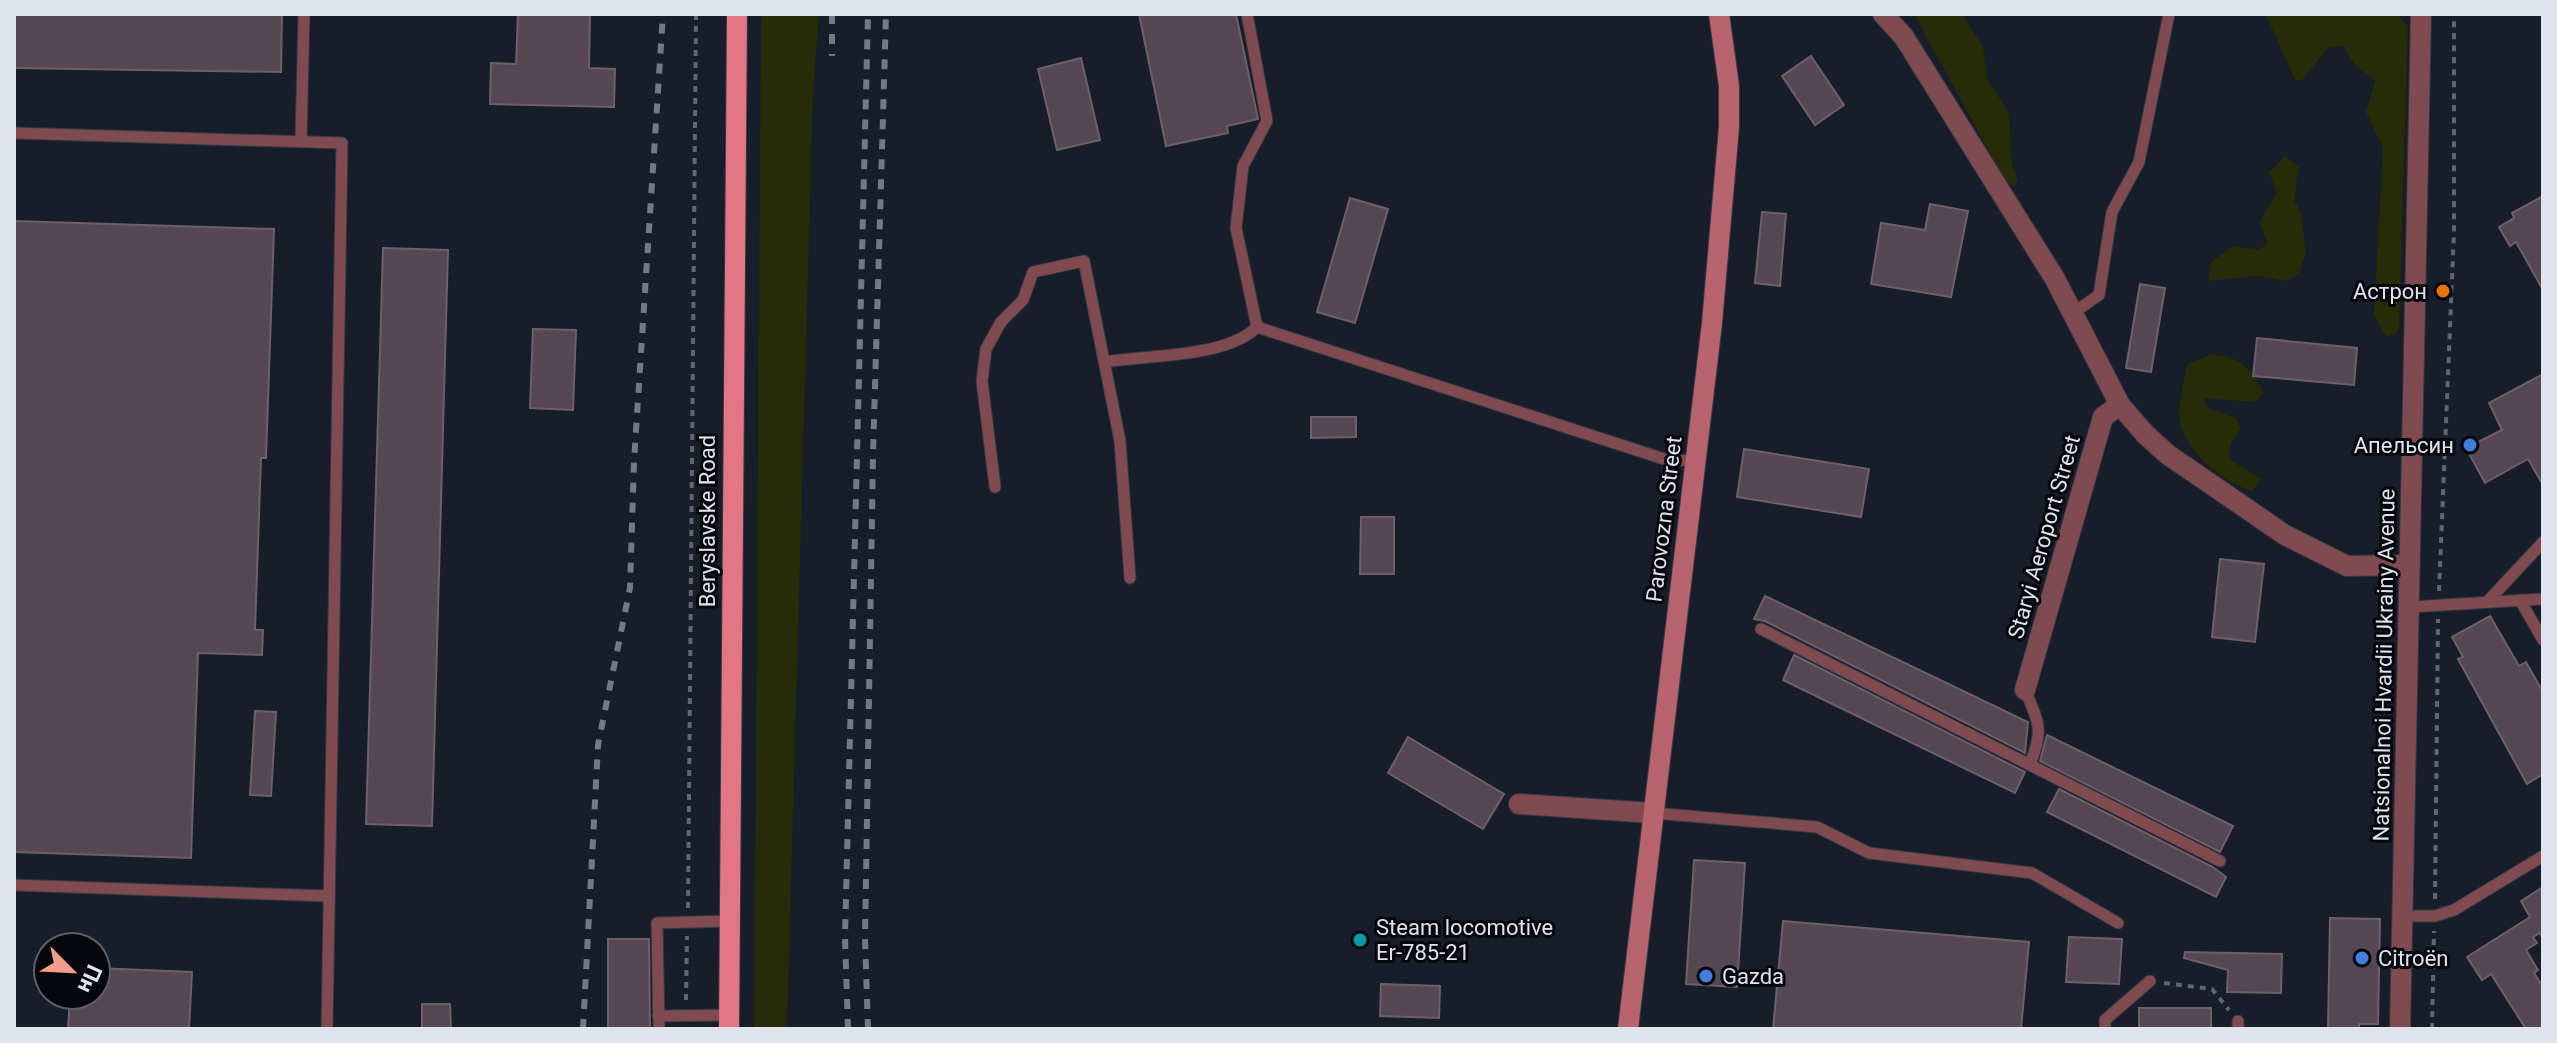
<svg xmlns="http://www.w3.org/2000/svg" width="2557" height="1043" viewBox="0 0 2557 1043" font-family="Roboto,sans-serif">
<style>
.green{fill:#252c07}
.building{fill:#564853;stroke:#6e606b;stroke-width:2}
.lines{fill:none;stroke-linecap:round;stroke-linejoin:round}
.service-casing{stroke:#333944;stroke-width:13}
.minor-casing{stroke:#333944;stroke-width:22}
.tertiary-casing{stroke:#333944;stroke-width:22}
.secondary-casing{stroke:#333944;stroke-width:22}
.primary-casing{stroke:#333944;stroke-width:22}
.path{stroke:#606570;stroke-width:4;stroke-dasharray:6 6;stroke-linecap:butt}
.service{stroke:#7f4b51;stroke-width:11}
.minor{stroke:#7f4b51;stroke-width:20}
.tertiary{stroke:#7f4b51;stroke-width:20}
.secondary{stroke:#b7646e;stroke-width:20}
.primary{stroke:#e27684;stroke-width:20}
.rail{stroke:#747983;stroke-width:6;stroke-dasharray:10 10;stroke-linecap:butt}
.food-dot{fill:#e8710a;stroke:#05070c;stroke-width:3}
.shop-dot{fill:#3f7fe0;stroke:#05070c;stroke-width:3}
.culture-dot{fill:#0f9aa8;stroke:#05070c;stroke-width:3}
.labels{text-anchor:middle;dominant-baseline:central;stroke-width:6;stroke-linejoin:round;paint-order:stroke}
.poi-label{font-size:22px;fill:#dfe4ec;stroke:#05070c;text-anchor:start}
.street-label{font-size:22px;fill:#dfe4ec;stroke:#05070c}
</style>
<rect width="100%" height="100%" fill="#171d29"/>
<g class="green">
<path d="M761,14H819L813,92L787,1029H754Z"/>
<path d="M1914,14H1962L1983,47L1988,80L2009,113L2012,164L2018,181L2014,187L2004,179Z"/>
<path d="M2397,14L2408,26L2399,332L2386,337L2374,315L2383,148L2366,112L2375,81L2355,65L2343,46L2329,47L2302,80H2295L2266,15Z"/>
<path d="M2285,156L2299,167L2294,200L2301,212L2306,252L2299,274L2285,281L2258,276L2208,281L2211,262L2233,246L2259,250L2267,243L2259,222L2277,193L2269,172Z"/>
<path d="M2212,354C2241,357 2250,368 2264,393L2255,402L2202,398L2209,409L2235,417L2241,428L2231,443L2229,459L2261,479L2252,491C2222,483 2180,448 2179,413C2179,398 2185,379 2187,364Z"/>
</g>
<g class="building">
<path d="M14,14H282L281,72L14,68Z"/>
<path d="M518,14H590L589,68L615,69L614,107L490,104L491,63L516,64Z"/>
<path d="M1139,14H1236L1258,119L1227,126L1228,133L1166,146Z"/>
<path d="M1811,56L1844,105L1815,125L1782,76Z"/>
<path d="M1081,58L1100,140L1057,150L1038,69Z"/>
<path d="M2543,196V290L2516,242L2510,246L2499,227L2514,218L2512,213Z"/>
<path d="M1350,198L1388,209L1355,323L1317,312Z"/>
<path d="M1930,204L1968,211L1951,297L1871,284L1881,223L1925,230Z"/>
<path d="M1762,212L1786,214L1780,286L1755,283Z"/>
<path d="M14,221L274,229L266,458H261L255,630H263L262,655L198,653L191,858L14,852Z"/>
<path d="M383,248L448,250L432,826L366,824Z"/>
<path d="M2140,284L2165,288L2151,372L2126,368Z"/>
<path d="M533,329L576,330L573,410L530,408Z"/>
<path d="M2257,338L2357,348L2354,385L2253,376Z"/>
<path d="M2543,374V485L2528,459L2485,483L2466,448L2502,430L2489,403Z"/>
<path d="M1311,417H1356V437L1311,438Z"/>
<path d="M1744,449L1869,469L1861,517L1737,497Z"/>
<path d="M1361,517H1394V574H1360Z"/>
<path d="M2220,559L2264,564L2255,642L2212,637Z"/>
<path d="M1765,596L2028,722L2025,753L1765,621L1754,619Z"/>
<path d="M2490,616L2519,666L2526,662L2543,692V774L2527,784L2458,659L2463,657L2452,637Z"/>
<path d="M1794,655L2025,772L2015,793L1783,680Z"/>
<path d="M255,711L276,712L271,796L250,795Z"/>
<path d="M2047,735L2233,826L2220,852L2040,761Z"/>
<path d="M1408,737L1504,794L1483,829L1388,773Z"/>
<path d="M2059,789L2213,867L2226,877L2216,897L2047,812Z"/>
<path d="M1694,860L1745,863L1737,987L1686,984Z"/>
<path d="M2543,887V939L2540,933L2533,937L2537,943L2526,950L2538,970L2534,973L2543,987V1029H2526L2491,974L2482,980L2467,957L2530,917L2521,901Z"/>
<path d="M2330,918L2380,919L2378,1024H2359V1029H2328Z"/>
<path d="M1783,921L2029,942L2021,1029H1773Z"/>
<path d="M2069,937L2122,939L2119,984L2066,982Z"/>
<path d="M608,939H649L650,1029H608Z"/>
<path d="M2185,952L2282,954L2281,993L2227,992L2228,970L2184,958Z"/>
<path d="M96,968L192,972L189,1029H68L70,995H96Z"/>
<path d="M1381,984L1440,986L1439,1018L1380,1016Z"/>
<path d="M422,1004H450L451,1029H422Z"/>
<rect x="2139" y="1008" width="72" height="21"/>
</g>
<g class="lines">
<g class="service-casing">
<g id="service">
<path d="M1247,14L1267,121L1243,166L1236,228L1257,327"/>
<path d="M14,133L342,143L327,1029"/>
<path d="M301,141L304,14"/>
<path d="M2073,313L2099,295L2112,212L2139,162L2169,14"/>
<path d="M1105,362C1147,355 1226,358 1257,327L1664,459L1695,461"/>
<path d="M995,487L982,381L986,349L1001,322L1023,300L1033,272L1084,261L1120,441L1130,578"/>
<path d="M2520,600L2543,640"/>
<path d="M2488,601L2543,542"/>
<path d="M2410,607L2543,599"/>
<path d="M1761,629L2220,861"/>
<path d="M2025,690C2039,723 2044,730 2030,764"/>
<path d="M1653,813L1817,827L1869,853L2032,873L2118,923"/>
<path d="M14,885L329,896"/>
<path d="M2402,916H2435L2454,910L2543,856"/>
<path d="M658,1016L729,1015"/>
<path d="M2238,1021V1029"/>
<path d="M659,1029L657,923L729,921"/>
<path d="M2105,1029V1020L2150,981"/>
</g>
</g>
<g class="minor-casing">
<g id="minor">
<path d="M1883,14L1904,37L2055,279L2120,405L2145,434L2167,454L2285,535L2347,566L2410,565"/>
<path d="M2025,690L2103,417L2120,405"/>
<path d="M1519,804L1653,813"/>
</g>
</g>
<g class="tertiary-casing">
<path id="tertiary" d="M2400,1029L2421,14"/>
</g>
<g class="secondary-casing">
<path id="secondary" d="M1628,1029L1712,323L1729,127V86L1719,14"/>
</g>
<g class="primary-casing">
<path id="primary" d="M729,1029L737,14"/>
</g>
<g class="path">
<path d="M2439,591L2454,231V14"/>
<path d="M2435,899L2438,619"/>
<path d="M688,908L696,14"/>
<path d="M2164,983L2212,989L2229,1010"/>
<path d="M686,1000L687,936"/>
<path d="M2432,1029L2434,931"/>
</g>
<use href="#service" class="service"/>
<use href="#minor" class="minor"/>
<use href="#tertiary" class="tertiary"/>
<use href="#secondary" class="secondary"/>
<use href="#primary" class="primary"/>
<g class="rail">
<path d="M832,14V56"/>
<path d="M583,1029L598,745L630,588L634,461L663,14"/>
<path d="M848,1029L845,937L868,14"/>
<path d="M868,1029L865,939L873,455L886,14"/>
</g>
</g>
<circle class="food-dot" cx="2443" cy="291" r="8"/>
<g class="shop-dot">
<circle cx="2470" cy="445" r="8"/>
<circle cx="2362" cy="958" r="8"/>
<circle cx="1706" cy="976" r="8"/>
</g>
<circle class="culture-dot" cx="1360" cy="940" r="8"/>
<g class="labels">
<g class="poi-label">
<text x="2427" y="291" text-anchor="end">Астрон</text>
<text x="2454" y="445" text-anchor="end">Апельсин</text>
<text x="1376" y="927">Steam locomotive<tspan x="1376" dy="25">Er-785-21</tspan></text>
<text x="2378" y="958">Citroën</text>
<text x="1722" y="976">Gazda</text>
</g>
<g class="street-label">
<text transform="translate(1664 519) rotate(-83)">Parovozna Street</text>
<text transform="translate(707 521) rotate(-90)">Beryslavske Road</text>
<text transform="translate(2044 537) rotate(-74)">Staryi Aeroport Street</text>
<text transform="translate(2384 665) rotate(-89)">Natsionalnoi Hvardii Ukrainy Avenue</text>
</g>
</g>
<rect width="2557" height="1043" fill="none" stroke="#dfe4ec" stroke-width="32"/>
<g transform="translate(72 971) rotate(114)"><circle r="38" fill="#05070c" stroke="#5c5f66" stroke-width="2"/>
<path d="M0-6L14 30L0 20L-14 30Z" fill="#f49e89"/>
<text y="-12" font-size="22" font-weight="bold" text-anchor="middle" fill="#dfe4ec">Пн</text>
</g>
</svg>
